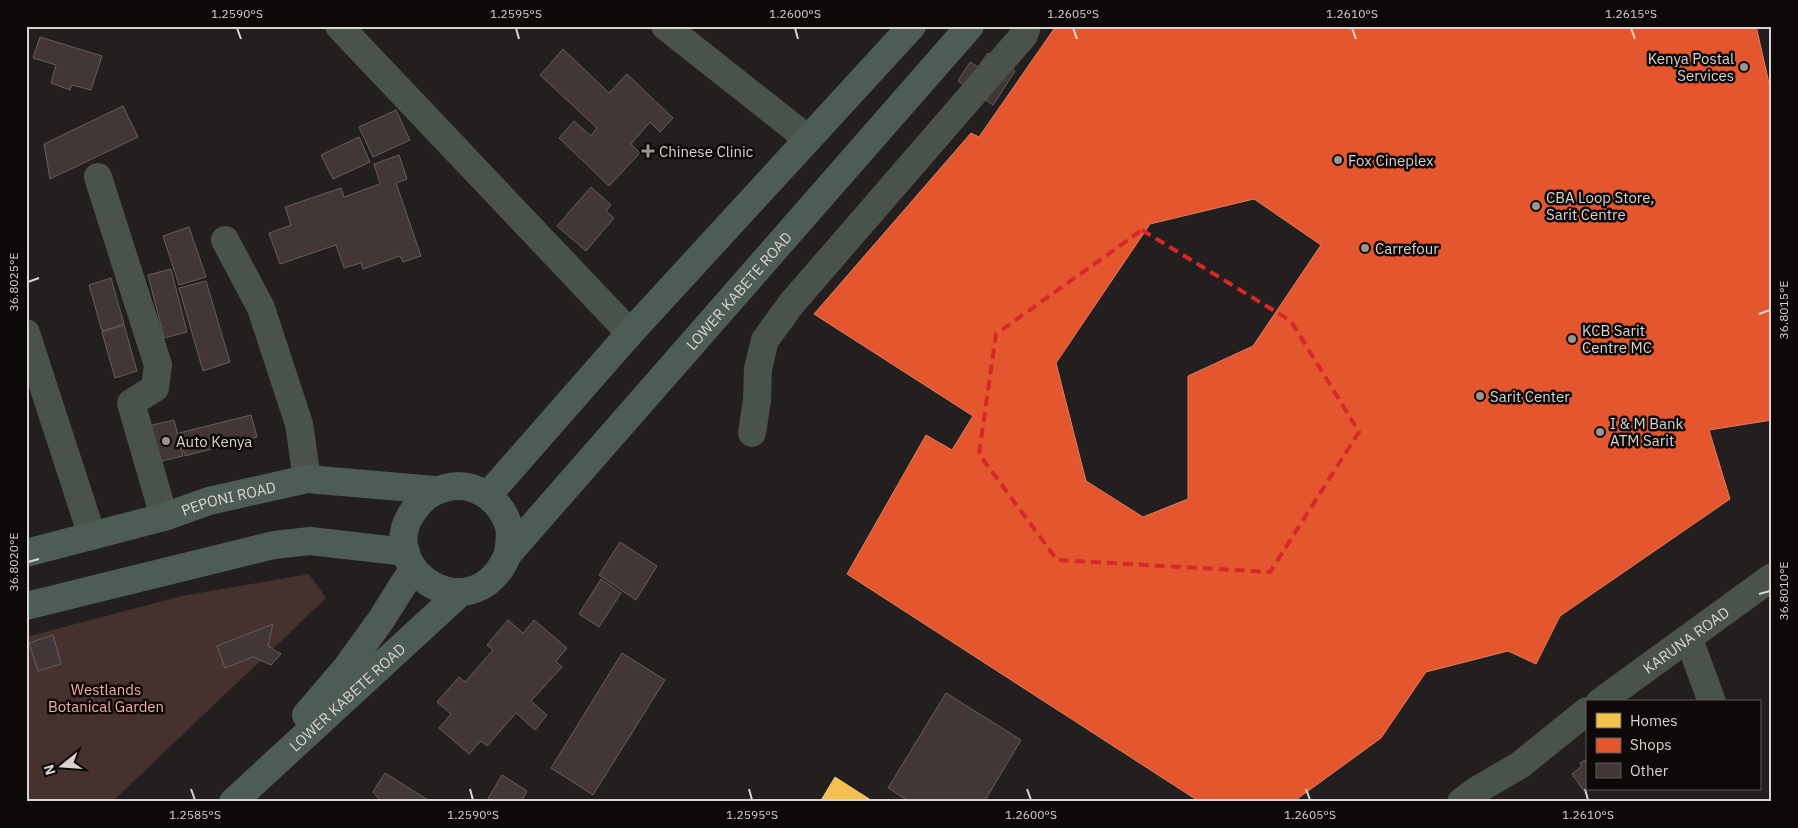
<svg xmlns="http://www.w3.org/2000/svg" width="1798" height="828" viewBox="0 0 1798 828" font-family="'IBM Plex Sans',sans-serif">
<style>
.green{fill:#47312e}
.homes{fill:#f2c14e;stroke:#ebc676}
.shops{fill:#e4572e;stroke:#e17c5f;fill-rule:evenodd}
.building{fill:#423736;stroke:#645f5f}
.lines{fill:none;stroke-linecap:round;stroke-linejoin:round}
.minor{stroke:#4a524c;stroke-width:28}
.major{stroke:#4d5c54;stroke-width:28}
.marked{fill:none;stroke:#d62828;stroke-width:4;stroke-dasharray:10 6;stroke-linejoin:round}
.ticks{fill:none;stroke:#dad3d2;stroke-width:2}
.poi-dot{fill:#9a9493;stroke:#0d0908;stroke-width:2}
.labels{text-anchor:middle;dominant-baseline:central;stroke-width:5;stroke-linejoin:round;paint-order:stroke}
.poi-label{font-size:15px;fill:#dad3d2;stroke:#0d0908;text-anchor:start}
.street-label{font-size:15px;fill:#dad3d2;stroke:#0d0908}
.park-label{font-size:15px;fill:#f7ada1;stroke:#0d0908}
.neatline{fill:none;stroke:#dad3d2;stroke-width:2}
.ticks-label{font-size:12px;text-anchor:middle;fill:#dad3d2}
</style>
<rect width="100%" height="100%" fill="#241f1f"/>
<path class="green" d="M309,574L326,598L112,802H26V637L182,596Z"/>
<path class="homes" d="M835,777L874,802H820Z"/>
<path class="shops" d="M1056,26H1756L1772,96V420L1709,430L1730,499L1560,616L1536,664L1508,651L1426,672L1381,738L1293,802H1200L847,574L926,435L952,450L973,416L814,314L971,133L979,137ZM1254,199L1321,245L1253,346L1188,376V499L1143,517L1086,481L1056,363L1150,224Z"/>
<g class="building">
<path d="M40,37L102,56L91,90L72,85L70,90L51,83L56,65L33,58Z"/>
<path d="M563,49L609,93L627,74L673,118L660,132L650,122L631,144L640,153L609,186L559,138L574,121L591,136L597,128L540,75Z"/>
<path d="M988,53L1015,71L993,105L958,81L970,62L978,67Z"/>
<path d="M123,106L138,137L50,179L44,144Z"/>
<path d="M396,110L410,140L373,157L359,127Z"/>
<path d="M359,137L370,162L333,179L321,155Z"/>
<path d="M399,155L407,179L396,183L421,256L403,262L400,256L363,269L361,263L344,268L336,245L280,264L269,233L291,225L285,207L341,188L344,197L380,184L374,164Z"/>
<path d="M591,187L611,205L606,211L614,218L586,251L557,226Z"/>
<path d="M189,227L206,277L179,285L163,236Z"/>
<path d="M171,269L187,332L164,338L148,275Z"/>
<path d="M111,278L124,324L102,331L89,285Z"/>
<path d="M206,281L230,362L203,371L179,288Z"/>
<path d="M124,325L137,371L115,378L102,332Z"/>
<path d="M251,415L257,437L185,456L179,433Z"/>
<path d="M174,420L183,456L158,462L148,426Z"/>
<path d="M620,542L657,566L636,600L599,575Z"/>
<path d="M601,579L621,593L599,627L579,614Z"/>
<path d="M508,620L523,633L534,620L567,648L556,661L562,667L531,701L547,715L535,730L516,713L487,746L481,741L469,754L439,728L451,714L437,702L459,677L465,682L493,650L487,645Z"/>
<path d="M273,624L268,646L281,654L271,665L253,657L225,668L217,646Z"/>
<path d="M53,635L61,664L38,671L29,643Z"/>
<path d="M622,653L665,680L593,795L551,768Z"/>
<path d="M946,693L1021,740L984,802H910L888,788Z"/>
<path d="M1587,759V789L1584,791L1572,774L1582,766L1580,763Z"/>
<path d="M385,773L431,802H379L380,800L373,792Z"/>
<path d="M502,775L527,791L521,802H486Z"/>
</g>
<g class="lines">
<g class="minor">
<path d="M339,26L630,333"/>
<path d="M665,26L808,139"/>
<path d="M98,177L158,365L155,388L131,403L164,517"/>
<path d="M225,240L261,308L299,424L307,479"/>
<path d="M26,333L92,536"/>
<path d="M752,433L757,400L758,369L765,340L792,303L1024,35L1027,26"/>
<path d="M1689,639L1712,702"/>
<path id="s1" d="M1600,702L1772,577"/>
<path d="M1461,802L1477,790L1520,765L1587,711"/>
</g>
<g class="major">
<path d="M488,495L630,333L912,26"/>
<path id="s2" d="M26,553L164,517L209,501L307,479L435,490"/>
<path id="s3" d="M508,554C509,546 511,535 509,527C501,499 473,480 445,488C429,492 421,500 412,513C374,570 474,635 508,554L970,26"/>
<path d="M26,606L274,545L310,541L406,552"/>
<path d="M306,715L347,667L381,620L413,569"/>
<path id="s4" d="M233,802L461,592"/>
</g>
</g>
<path class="marked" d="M1142,230L1291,321L1359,432L1270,572L1057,560L979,454L996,334Z"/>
<path class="ticks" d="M237,28L241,39M516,28L519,39M795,28L798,39M1073,28L1077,39M1352,28L1356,39M1631,28L1635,39M28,282L39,278M1759,314L1770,310M28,562L39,559M1759,594L1770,591M191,789L195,800M470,789L473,800M749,789L752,800M1027,789L1031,800M1306,789L1310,800M1585,789L1588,800"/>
<g class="poi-dot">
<circle cx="1744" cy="67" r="5"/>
<path d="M645.5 143.5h5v5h5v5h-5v5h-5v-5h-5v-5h5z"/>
<circle cx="1338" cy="160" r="5"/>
<circle cx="1536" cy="206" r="5"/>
<circle cx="1365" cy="248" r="5"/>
<circle cx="1572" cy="339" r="5"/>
<circle cx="1480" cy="396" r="5"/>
<circle cx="1600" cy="432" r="5"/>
<circle cx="166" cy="441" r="5"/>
</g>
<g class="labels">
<g class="poi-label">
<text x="1734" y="58" text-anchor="end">Kenya Postal<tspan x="1734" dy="17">Services</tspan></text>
<text x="659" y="151">Chinese Clinic</text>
<text x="1348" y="160">Fox Cineplex</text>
<text x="1546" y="197">CBA Loop Store,<tspan x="1546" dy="17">Sarit Centre</tspan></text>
<text x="1375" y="248">Carrefour</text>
<text x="1582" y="330">KCB Sarit<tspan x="1582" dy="17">Centre MC</tspan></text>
<text x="1490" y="396">Sarit Center</text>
<text x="1610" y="423">I &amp; M Bank<tspan x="1610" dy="17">ATM Sarit</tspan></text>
<text x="176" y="441">Auto Kenya</text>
</g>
<g class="street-label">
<text stroke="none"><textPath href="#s3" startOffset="681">LOWER KABETE ROAD</textPath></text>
<text stroke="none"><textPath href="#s2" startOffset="210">PEPONI ROAD</textPath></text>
<text stroke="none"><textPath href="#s1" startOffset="106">KARUNA ROAD</textPath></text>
<text stroke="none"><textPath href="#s4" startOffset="155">LOWER KABETE ROAD</textPath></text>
</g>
<g class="park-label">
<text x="106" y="689">Westlands<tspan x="106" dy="17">Botanical Garden</tspan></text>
</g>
</g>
<rect width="1798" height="828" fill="none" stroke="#0d0908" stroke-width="55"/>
<rect x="1586" y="700" width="175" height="90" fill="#0d0908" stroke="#5f5a59"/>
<rect x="1596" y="713" width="25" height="15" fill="#f2c14e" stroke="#5f5a59"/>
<text x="1630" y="726" font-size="15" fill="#dad3d2">Homes</text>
<rect x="1596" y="738" width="25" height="15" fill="#e4572e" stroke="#5f5a59"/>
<text x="1630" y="750" font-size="15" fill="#dad3d2">Shops</text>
<rect x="1596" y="763" width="25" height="15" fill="#423736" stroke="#5f5a59"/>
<text x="1630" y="776" font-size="15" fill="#dad3d2">Other</text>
<g transform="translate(62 766) rotate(253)" stroke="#0d0908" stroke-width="4" paint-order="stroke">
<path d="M0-4L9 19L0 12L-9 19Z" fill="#dad3d2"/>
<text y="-8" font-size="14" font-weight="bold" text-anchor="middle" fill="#dad3d2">N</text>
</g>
<rect x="28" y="28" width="1742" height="772" class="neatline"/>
<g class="ticks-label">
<text x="237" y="18">1.2590°S</text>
<text x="516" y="18">1.2595°S</text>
<text x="795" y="18">1.2600°S</text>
<text x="1073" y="18">1.2605°S</text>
<text x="1352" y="18">1.2610°S</text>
<text x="1631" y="18">1.2615°S</text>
<text transform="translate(14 282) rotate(-90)" y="4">36.8025°E</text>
<text transform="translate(1784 310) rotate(-90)" y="4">36.8015°E</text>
<text transform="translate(14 562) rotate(-90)" y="4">36.8020°E</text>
<text transform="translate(1784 591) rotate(-90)" y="4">36.8010°E</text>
<text x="195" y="819">1.2585°S</text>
<text x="473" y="819">1.2590°S</text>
<text x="752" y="819">1.2595°S</text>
<text x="1031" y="819">1.2600°S</text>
<text x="1310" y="819">1.2605°S</text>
<text x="1588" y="819">1.2610°S</text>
</g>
</svg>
